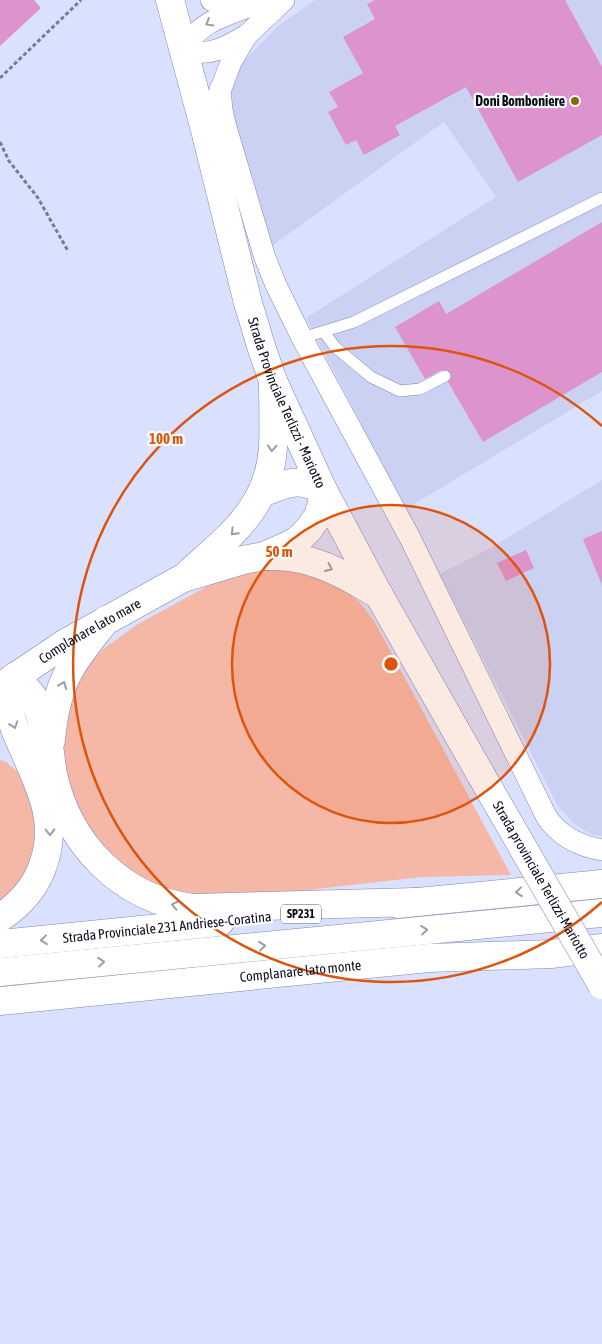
<svg xmlns="http://www.w3.org/2000/svg" width="602" height="1344" viewBox="0 0 602 1344" font-family="'Asap Condensed',sans-serif">
<style>
.built{fill:#cad1f3}
.green{fill:#f5b7a6}
.building{fill:#dd94cc}
.lines{fill:none;stroke-linecap:round;stroke-linejoin:round}
.service-casing{stroke:#7e86b3;stroke-width:12}
.minor-casing{stroke:#7e86b3;stroke-width:22}
.tertiary-casing{stroke:#7e86b3;stroke-width:29}
.secondary-casing{stroke:#7e86b3;stroke-width:29}
.trunk-casing{stroke:#7e86b3;stroke-width:29}
.path{stroke:#777c93;stroke-width:3;stroke-dasharray:4 2.5;stroke-linecap:butt}
.service{stroke:#fff;stroke-width:11}
.minor{stroke:#fff;stroke-width:21}
.tertiary{stroke:#fff;stroke-width:28}
.secondary{stroke:#fff;stroke-width:28}
.trunk{stroke:#fff;stroke-width:28}
.secondary-bridge-casing{stroke:#7e86b3;stroke-width:29;stroke-linecap:butt}
.secondary-bridge{stroke:#fff;stroke-width:28}
.oneway{stroke:#9d9ea5}
.ring{fill:none;stroke:#dd550d;stroke-width:2.5}
.poi-dot{fill:#806d08;stroke:#fff;stroke-width:2}
.labels{text-anchor:middle;dominant-baseline:central;stroke-width:4.5;stroke-linejoin:round;paint-order:stroke}
.shield{fill:#fff;stroke:#545661;stroke-width:1}
.shield-label{font-size:12px;font-weight:bold;fill:#0b0d1d}
.poi-label{font-size:14px;font-weight:bold;fill:#0b0d1d;stroke:#fff;text-anchor:end}
.street-label{font-size:14px;fill:#0b0d1d;stroke:#fff}
.centre{fill:#dd550d;stroke:#fff;stroke-width:2.5}
.ring-label{font-size:15px;text-anchor:middle;font-weight:bold;fill:#dd550d;stroke:#fff;stroke-width:4.5;stroke-linejoin:round;paint-order:stroke}
</style>
<rect width="100%" height="100%" fill="#dae1fe"/>
<g class="built">
<path d="M315,0H602V391L406,509L306,318L496,197L444,122L273,245L233,121L232,91L242,63L277,27Z"/>
<path d="M602,480V836L590,834L572,822L558,806L440,574L494,546Z"/>
</g>
<g class="green">
<path d="M258,568H287L317,576L345,591L360,603L374,621L511,875L421,877L213,901L159,892L125,869L100,847L79,817L61,759L63,721L77,677L103,649L138,624L228,575Z"/>
<path d="M0,760L6,762L24,777L41,834L21,887L0,906Z"/>
</g>
<g class="building">
<path d="M0,0H34L41,8L0,46Z"/>
<path d="M375,0H565L602,67V135L518,182L466,87L395,126L400,135L364,155L356,140L346,145L328,112L338,107L329,92L363,73L343,37L375,19L367,4Z"/>
<path d="M602,222V372L483,442L441,370L425,379L395,327L439,301L446,314Z"/>
<path d="M602,531V585L583,539Z"/>
<path d="M526,550L534,568L506,581L497,563Z"/>
</g>
<g class="lines">
<g class="service-casing">
<g id="service">
<path d="M324,332L335,347L371,377L400,391L420,389L445,376"/>
<path d="M302,338L354,322L602,198"/>
</g>
</g>
<g class="minor-casing">
<g id="minor">
<path d="M211,0L216,3L242,9L272,0"/>
<path d="M242,9C215,19 201,24 183,48C188,49 194,52 199,52C216,54 232,43 247,35"/>
<path d="M220,89L222,110L225,124L265,258L276,285L302,338L410,538L546,816C559,836 579,846 602,850"/>
<path d="M216,102L231,62L247,35L284,0"/>
</g>
</g>
<g class="tertiary-casing">
<g id="tertiary">
<path d="M266,556C281,556 297,557 312,562C336,569 358,583 379,595"/>
<path d="M190,572C231,535 269,507 273,447C274,425 273,403 273,381"/>
<path id="s1" d="M0,687L64,644L183,578L243,560L264,556L289,545L298,540L309,529L318,516L322,503L323,490C297,477 287,483 262,493"/>
<path id="s2" d="M0,1001L429,958L551,954L602,948"/>
</g>
</g>
<g class="secondary-casing">
<g id="secondary">
<path id="s3" d="M170,0L205,130L248,303L261,346L273,381L323,490L379,595L481,775"/>
</g>
</g>
<g class="trunk-casing">
<g id="trunk">
<path d="M51,740C53,717 57,694 68,673C78,654 93,637 106,620"/>
<path d="M397,904L602,884"/>
<path d="M0,918C19,905 36,887 43,865C59,822 40,787 23,748C17,735 11,722 10,708C9,698 12,687 14,677C22,684 30,691 35,700C38,705 39,712 41,718C43,728 47,737 49,747C51,756 51,765 53,774C68,844 121,899 193,908L415,902"/>
<path d="M0,944L220,922"/>
<path d="M0,972L602,913"/>
</g>
</g>
<g class="path">
<path d="M0,78L81,0"/>
<path d="M0,142L9,161L38,198L68,251"/>
</g>
<use href="#service" class="service"/>
<use href="#minor" class="minor"/>
<use href="#tertiary" class="tertiary"/>
<use href="#secondary" class="secondary"/>
<use href="#trunk" class="trunk"/>
<g class="secondary-bridge-casing">
<g id="secondary-bridge">
<path id="s4" d="M481,775L602,985"/>
</g>
</g>
<use href="#secondary-bridge" class="secondary-bridge"/>
</g>
<defs><path id="oneway-chevron" d="M-2-3.5L2.5 0L-2 3.5" fill="none" stroke-width="1.6" stroke-linecap="round" stroke-linejoin="round" transform="scale(1.25)"/></defs>
<g class="oneway">
<use href="#oneway-chevron" transform="translate(209 23) rotate(149)"/>
<use href="#oneway-chevron" transform="translate(272 448) rotate(93)"/>
<use href="#oneway-chevron" transform="translate(234 532) rotate(134)"/>
<use href="#oneway-chevron" transform="translate(329 568) rotate(24)"/>
<use href="#oneway-chevron" transform="translate(63 685) rotate(-68)"/>
<use href="#oneway-chevron" transform="translate(14 725) rotate(71)"/>
<use href="#oneway-chevron" transform="translate(50 832) rotate(89)"/>
<use href="#oneway-chevron" transform="translate(519 892) rotate(174)"/>
<use href="#oneway-chevron" transform="translate(175 905) rotate(-168)"/>
<use href="#oneway-chevron" transform="translate(424 930) rotate(-6)"/>
<use href="#oneway-chevron" transform="translate(44 940) rotate(174)"/>
<use href="#oneway-chevron" transform="translate(262 946) rotate(-6)"/>
<use href="#oneway-chevron" transform="translate(101 962) rotate(-6)"/>
</g>
<circle cx="391" cy="664" r="159" fill="#dd550d" fill-opacity=".12"/>
<g class="ring">
<circle cx="391" cy="664" r="159"/>
<path d="M602 902A318 318 0 1 1 602 426"/>
</g>
<circle class="poi-dot" cx="575" cy="101" r="5"/>
<g class="labels">
<rect class="shield" x="281" y="904.5" width="40" height="19" rx="4"/>
<g class="shield-label">
<text x="301" y="914">SP231</text>
</g>
<g class="poi-label">
<text x="565" y="101">Doni Bomboniere</text>
</g>
<g class="street-label">
<text stroke="none"><textPath href="#s3" startOffset="420">Strada Provinciale Terlizzi - Mariotto</textPath></text>
<text stroke="none"><textPath href="#s1" startOffset="106">Complanare lato mare</textPath></text>
<text stroke="none"><textPath href="#s4" startOffset="121">Strada provinciale Terlizzi-Mariotto</textPath></text>
<text transform="translate(167 927) rotate(-6)">Strada Provinciale 231 Andriese-Coratina</text>
<text stroke="none"><textPath href="#s2" startOffset="302">Complanare lato monte</textPath></text>
</g>
</g>
<circle cx="391" cy="664" r="8" class="centre"/>
<g class="ring-label">
<text x="166" y="444">100 m</text>
<text x="279" y="557">50 m</text>
</g>
</svg>
